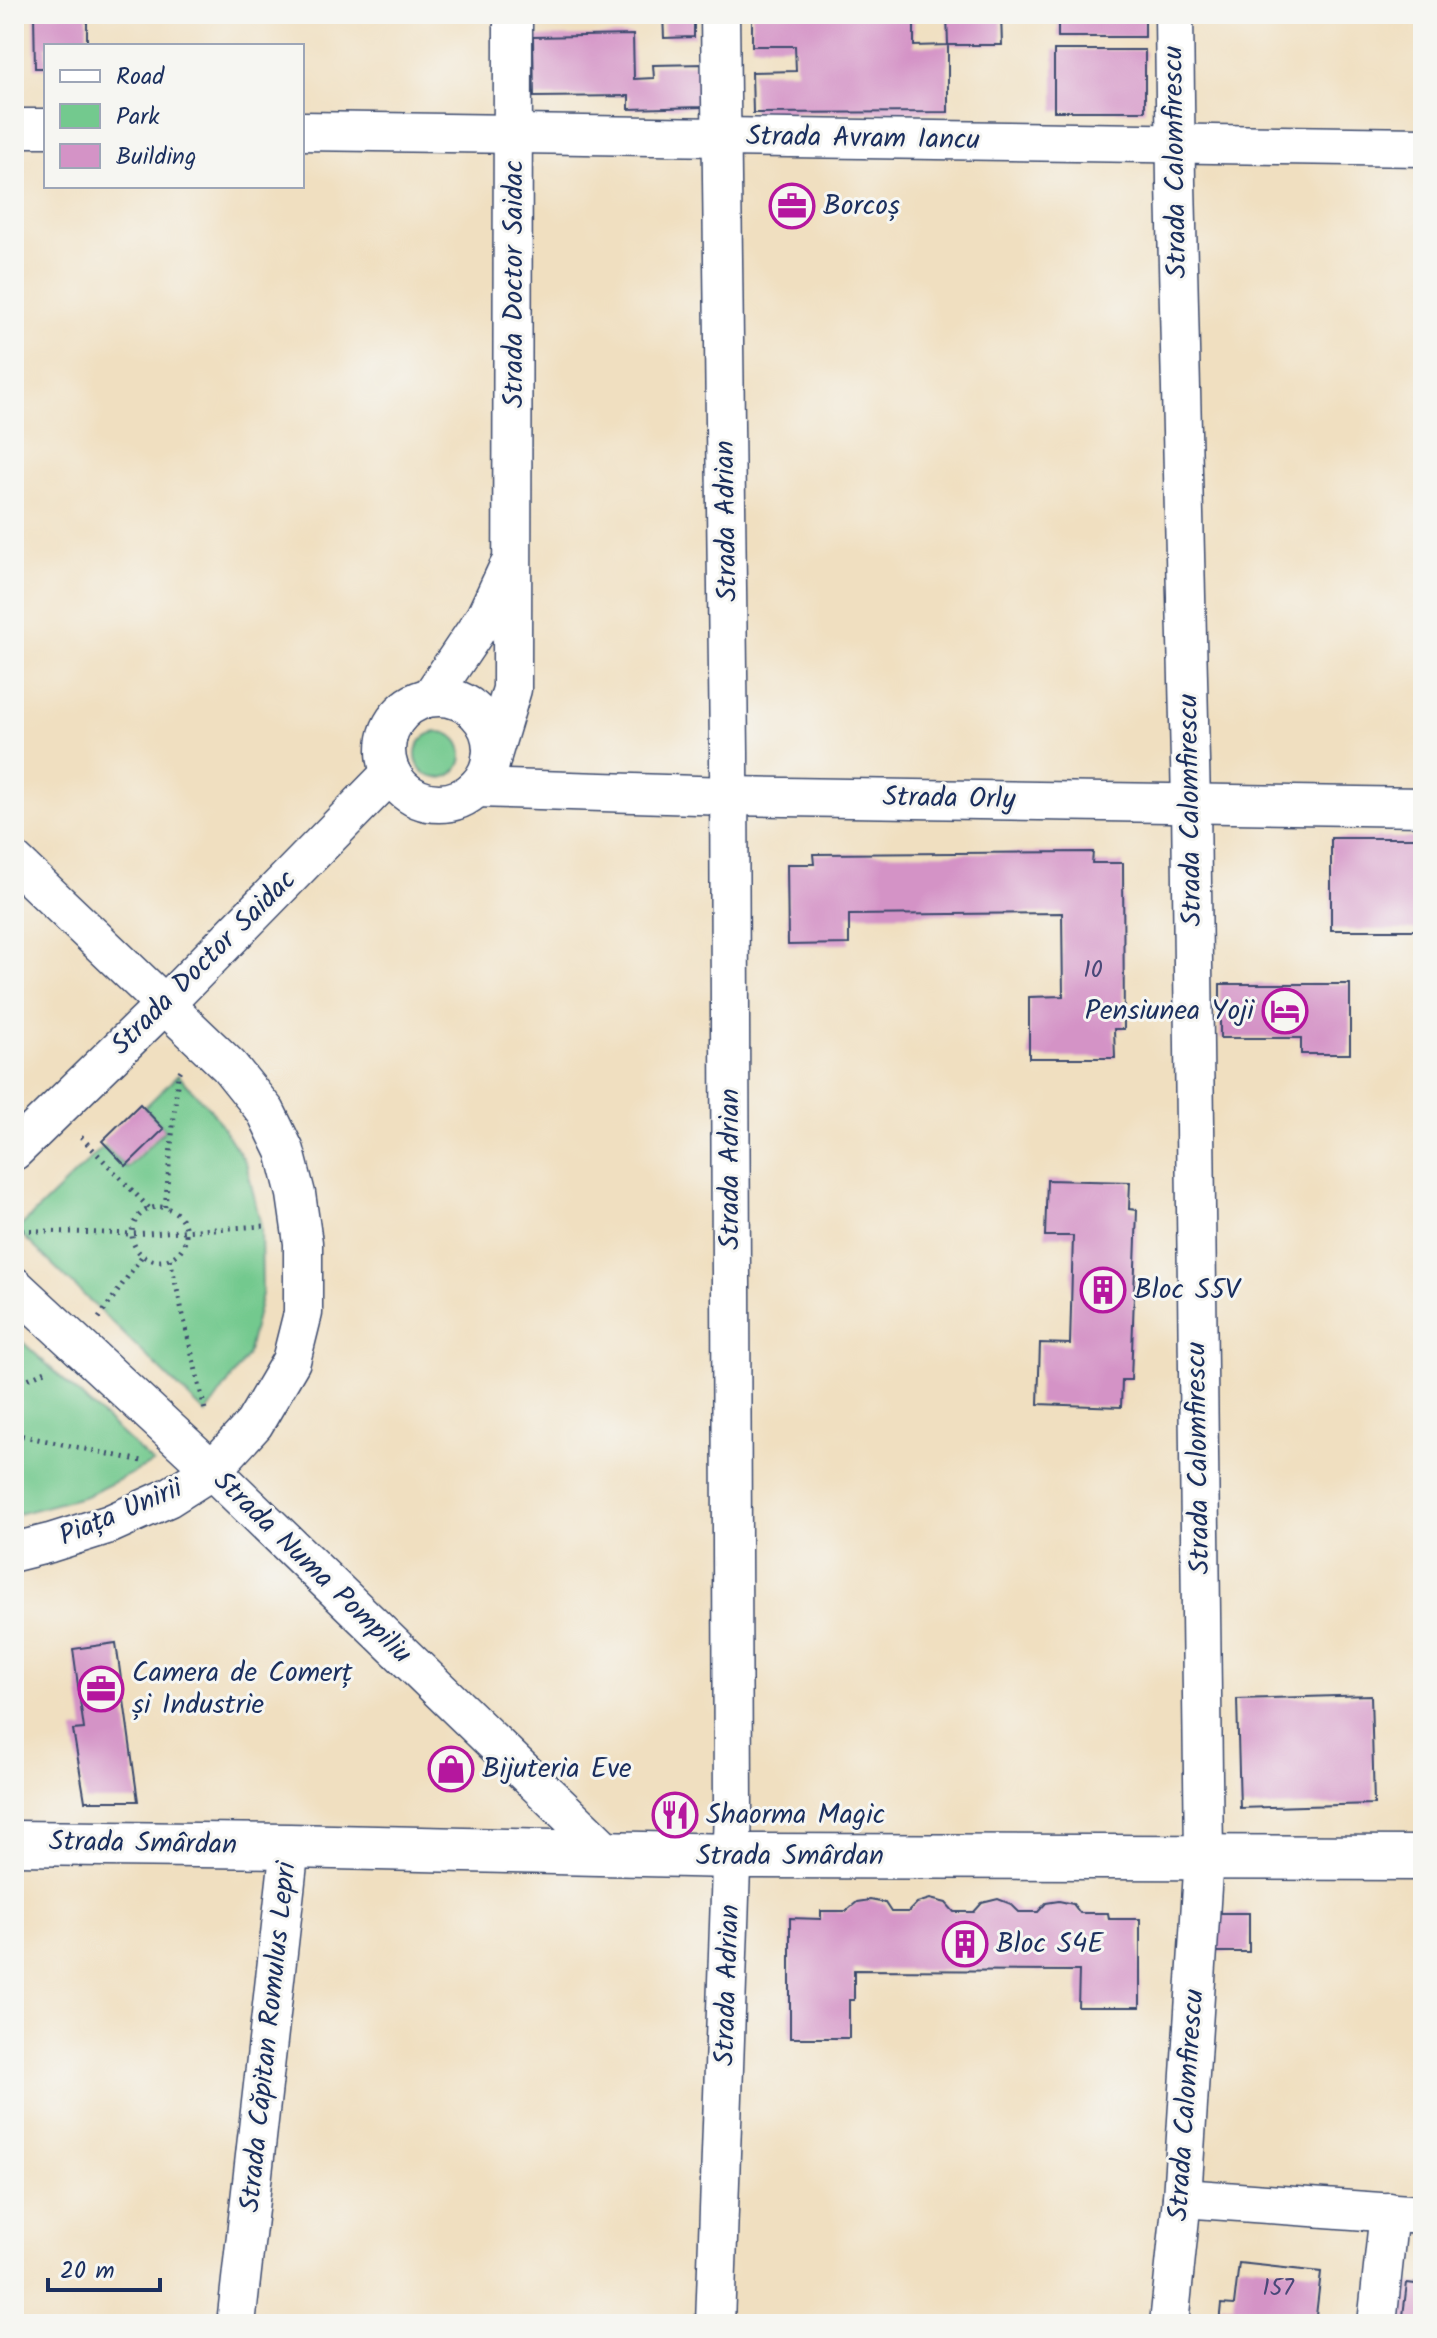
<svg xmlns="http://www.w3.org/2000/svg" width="1437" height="2338" viewBox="0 0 1437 2338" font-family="Kalam,sans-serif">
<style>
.green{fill:#73c98e;stroke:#477c76;stroke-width:2}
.building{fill:#d493c6}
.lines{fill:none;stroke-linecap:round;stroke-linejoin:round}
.minor-casing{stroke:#3b496d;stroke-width:41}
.major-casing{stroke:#3b496d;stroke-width:47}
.path{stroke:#3b496d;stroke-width:5;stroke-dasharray:2 6;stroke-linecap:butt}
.minor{stroke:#fff;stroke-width:38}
.major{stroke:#fff;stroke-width:44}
.labels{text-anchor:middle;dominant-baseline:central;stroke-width:6;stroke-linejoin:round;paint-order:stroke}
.number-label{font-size:24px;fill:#494878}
.street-label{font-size:28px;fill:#1b2f5e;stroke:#f6f6f2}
.poi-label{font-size:28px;fill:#1b2f5e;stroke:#f6f6f2;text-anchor:start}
</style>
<rect width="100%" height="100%" fill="#f6f6f2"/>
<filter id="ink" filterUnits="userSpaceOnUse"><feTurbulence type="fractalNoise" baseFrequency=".0125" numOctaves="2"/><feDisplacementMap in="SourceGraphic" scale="16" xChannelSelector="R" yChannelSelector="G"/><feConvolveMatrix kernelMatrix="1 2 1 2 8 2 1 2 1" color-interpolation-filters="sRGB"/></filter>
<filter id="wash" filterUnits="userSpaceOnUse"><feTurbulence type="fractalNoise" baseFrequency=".006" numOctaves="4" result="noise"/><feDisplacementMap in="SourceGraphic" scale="32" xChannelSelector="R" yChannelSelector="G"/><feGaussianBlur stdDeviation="1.8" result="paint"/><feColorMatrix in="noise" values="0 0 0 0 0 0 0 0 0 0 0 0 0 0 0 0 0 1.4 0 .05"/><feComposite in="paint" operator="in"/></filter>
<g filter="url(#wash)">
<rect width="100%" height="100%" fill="#f0dfc0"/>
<g class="green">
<circle cx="439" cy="755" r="23"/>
<path d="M178,1075L212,1111L246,1163L261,1226L262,1294L247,1356L206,1414L17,1230L104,1146L127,1168L165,1130L144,1108Z"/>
<path d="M14,1334L153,1463L86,1496L14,1515Z"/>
</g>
<g id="blocks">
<g class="building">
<path d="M34,14H87V46H46V68H35Z"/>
<path d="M663,14H694V37L664,38Z"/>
<path d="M752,14H914V46L948,45L947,14H1001L1002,45H948V112L753,113L752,72L796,71L795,46H752Z"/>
<rect x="1058" y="14" width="87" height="23"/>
<path d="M633,35L634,79L654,78L653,65L703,64V107L629,109V96L534,97L533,37Z"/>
<rect x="1054" y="50" width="91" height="61"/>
<rect x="1331" y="838" width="92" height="92"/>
<path d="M1093,852L1092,863H1123L1124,1029H1114L1115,1058H1029V997L1063,996L1062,913L849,915V944L788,945L787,864H814L813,854Z"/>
<path d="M1220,984H1350V1054H1301V1038H1220Z"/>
<path d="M140,1104L164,1129L126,1166L102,1141Z"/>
<path d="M1047,1180L1130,1182L1129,1209L1137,1210L1131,1380H1122L1121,1407L1038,1404L1040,1343L1070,1344L1073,1236H1045Z"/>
<path d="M116,1643L138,1801H85L73,1730L84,1729L73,1649Z"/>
<path d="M1371,1695L1374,1804L1240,1808L1237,1699Z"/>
<path d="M930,1899L946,1903L954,1912H974L982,1903L998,1899L1011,1904L1019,1912H1038L1046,1903L1059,1901L1073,1904L1080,1913H1108L1109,1919H1140V2007H1078L1079,1971L854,1970V2000H849V2038H790V1918L821,1919V1911H846L857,1902L870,1900L885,1903L891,1912H908L917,1903Z"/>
<rect x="1213" y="1913" width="36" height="39"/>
<path d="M1420,2046H1423V2117L1418,2116Z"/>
<path d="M1239,2263L1321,2272L1315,2324H1219L1221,2304L1234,2305Z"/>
<path d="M1407,2283L1423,2285V2324H1402Z"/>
</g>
</g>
</g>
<g filter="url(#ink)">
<use href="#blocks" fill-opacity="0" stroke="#3b496d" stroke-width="2"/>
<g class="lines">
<g class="minor-casing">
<g id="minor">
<path d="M14,128H46"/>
<path d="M302,131L1423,147"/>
<path d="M431,697L485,617L508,568"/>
<circle cx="439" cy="750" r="53"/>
<path d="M491,759L512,689L513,14"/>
<path d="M476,788L729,796L1423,807"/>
<path d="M14,861L229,1066L266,1112L285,1151L296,1194L303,1243V1313L291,1361L254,1424L212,1470L168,1498L110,1524L50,1543L14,1552"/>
<path d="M14,1151L166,1003L391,773"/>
<path d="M14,1286L212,1470L608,1853"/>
<path d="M1182,2198L1423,2215"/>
<path d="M236,2324L290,1846"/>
<path d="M715,2324L733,1811L729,751L720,14"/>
<path d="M1169,2324L1182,2198L1204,1856L1191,803L1176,183L1174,14"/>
<path d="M1377,2324L1389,2212"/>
</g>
</g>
<g class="major-casing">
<path id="major" d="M14,1843L290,1846L732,1856L1423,1858"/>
</g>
<g class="path">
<path d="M81,1137L149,1208"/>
<circle cx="159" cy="1234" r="27"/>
<path d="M165,1207L178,1075L181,1070"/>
<path d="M14,1230L131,1234L264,1226"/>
<path d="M170,1259L205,1410"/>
<path d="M99,1318L142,1256"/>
<path d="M14,1385L48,1370"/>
<path d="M14,1434L147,1462"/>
</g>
<use href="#minor" class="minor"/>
<use href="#major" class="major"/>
</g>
</g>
<defs>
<g id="office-ring" transform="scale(2.3)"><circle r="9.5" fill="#f6f6f2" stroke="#b5179e" stroke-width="1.5"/><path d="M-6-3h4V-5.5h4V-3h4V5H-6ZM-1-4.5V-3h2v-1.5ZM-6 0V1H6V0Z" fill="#b5179e"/></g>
<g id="hotel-ring" transform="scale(2.3)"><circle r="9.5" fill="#f6f6f2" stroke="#b5179e" stroke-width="1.5"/><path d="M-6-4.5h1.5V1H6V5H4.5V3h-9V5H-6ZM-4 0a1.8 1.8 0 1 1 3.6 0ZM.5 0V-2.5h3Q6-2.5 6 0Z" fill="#b5179e"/></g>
<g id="building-ring" transform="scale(2.3)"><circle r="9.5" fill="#f6f6f2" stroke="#b5179e" stroke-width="1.5"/><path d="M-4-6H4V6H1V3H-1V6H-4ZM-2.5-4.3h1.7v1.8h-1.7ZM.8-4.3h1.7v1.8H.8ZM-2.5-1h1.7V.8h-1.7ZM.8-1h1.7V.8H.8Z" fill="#b5179e"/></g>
<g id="shop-ring" transform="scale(2.3)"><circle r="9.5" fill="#f6f6f2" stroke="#b5179e" stroke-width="1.5"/><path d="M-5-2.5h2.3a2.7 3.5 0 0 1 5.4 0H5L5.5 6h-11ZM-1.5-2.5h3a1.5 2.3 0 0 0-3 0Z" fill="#b5179e"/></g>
<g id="restaurant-ring" transform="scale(2.3)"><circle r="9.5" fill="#f6f6f2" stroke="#b5179e" stroke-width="1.5"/><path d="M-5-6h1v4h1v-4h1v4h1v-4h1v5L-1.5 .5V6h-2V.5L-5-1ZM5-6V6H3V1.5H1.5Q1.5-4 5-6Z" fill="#b5179e"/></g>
</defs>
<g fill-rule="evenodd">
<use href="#office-ring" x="792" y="206"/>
<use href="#hotel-ring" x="1285" y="1011"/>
<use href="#building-ring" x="1103" y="1290"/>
<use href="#office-ring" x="101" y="1689"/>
<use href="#shop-ring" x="451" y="1769"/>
<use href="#restaurant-ring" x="675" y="1815"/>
<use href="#building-ring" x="965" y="1944"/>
</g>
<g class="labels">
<g class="number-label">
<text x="1093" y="970">10</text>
<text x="1278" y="2288">157</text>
</g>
<g class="street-label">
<text transform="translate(863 139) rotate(1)">Strada Avram Iancu</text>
<text transform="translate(1176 162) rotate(-91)">Strada Calomfirescu</text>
<text transform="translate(514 284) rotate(-90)">Strada Doctor Saidac</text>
<text transform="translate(727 521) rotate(-91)">Strada Adrian</text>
<text transform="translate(949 799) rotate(1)">Strada Orly</text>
<text transform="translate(1191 810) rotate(-91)">Strada Calomfirescu</text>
<text transform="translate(204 963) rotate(-45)">Strada Doctor Saidac</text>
<text transform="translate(730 1169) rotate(-90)">Strada Adrian</text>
<text transform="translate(1199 1458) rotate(-91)">Strada Calomfirescu</text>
<text transform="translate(121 1513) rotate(-23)">Piața Unirii</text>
<text transform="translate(312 1568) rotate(44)">Strada Numa Pompiliu</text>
<text transform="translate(143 1844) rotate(1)">Strada Smârdan</text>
<text x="790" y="1856">Strada Smârdan</text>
<text transform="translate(728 1985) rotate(-88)">Strada Adrian</text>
<text transform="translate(269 2037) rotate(-84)">Strada Căpitan Romulus Lepri</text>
<text transform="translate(1187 2105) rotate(-86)">Strada Calomfirescu</text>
</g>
<g class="poi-label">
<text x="823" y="206">Borcoș</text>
<text x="1254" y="1011" text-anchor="end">Pensiunea Yoji</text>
<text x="1134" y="1290">Bloc S5V</text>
<text x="132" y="1673">Camera de Comerț<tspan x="132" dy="32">și Industrie</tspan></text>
<text x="482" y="1769">Bijuteria Eve</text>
<text x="706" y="1815">Shaorma Magic</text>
<text x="996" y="1944">Bloc S4E</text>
</g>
</g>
<rect width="1437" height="2338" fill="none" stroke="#f6f6f2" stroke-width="48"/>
<rect x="44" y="44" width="260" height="144" fill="#f6f6f2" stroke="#9ea6b7" stroke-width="2"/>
<rect x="60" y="70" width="40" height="12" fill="#ffffff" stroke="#9ea6b7" stroke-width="2"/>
<text x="116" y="84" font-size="24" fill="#1b2f5e">Road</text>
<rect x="60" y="104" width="40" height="24" fill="#73c98e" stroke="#9ea6b7" stroke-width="2"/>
<text x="116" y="124" font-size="24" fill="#1b2f5e">Park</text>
<rect x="60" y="144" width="40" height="24" fill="#d493c6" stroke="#9ea6b7" stroke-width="2"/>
<text x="116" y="164" font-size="24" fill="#1b2f5e">Building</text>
<path d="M48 2278v12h112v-12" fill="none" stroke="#1b2f5e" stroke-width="4"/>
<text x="60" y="2278" font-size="24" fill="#1b2f5e" stroke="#f6f6f2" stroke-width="6" paint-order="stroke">20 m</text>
</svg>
